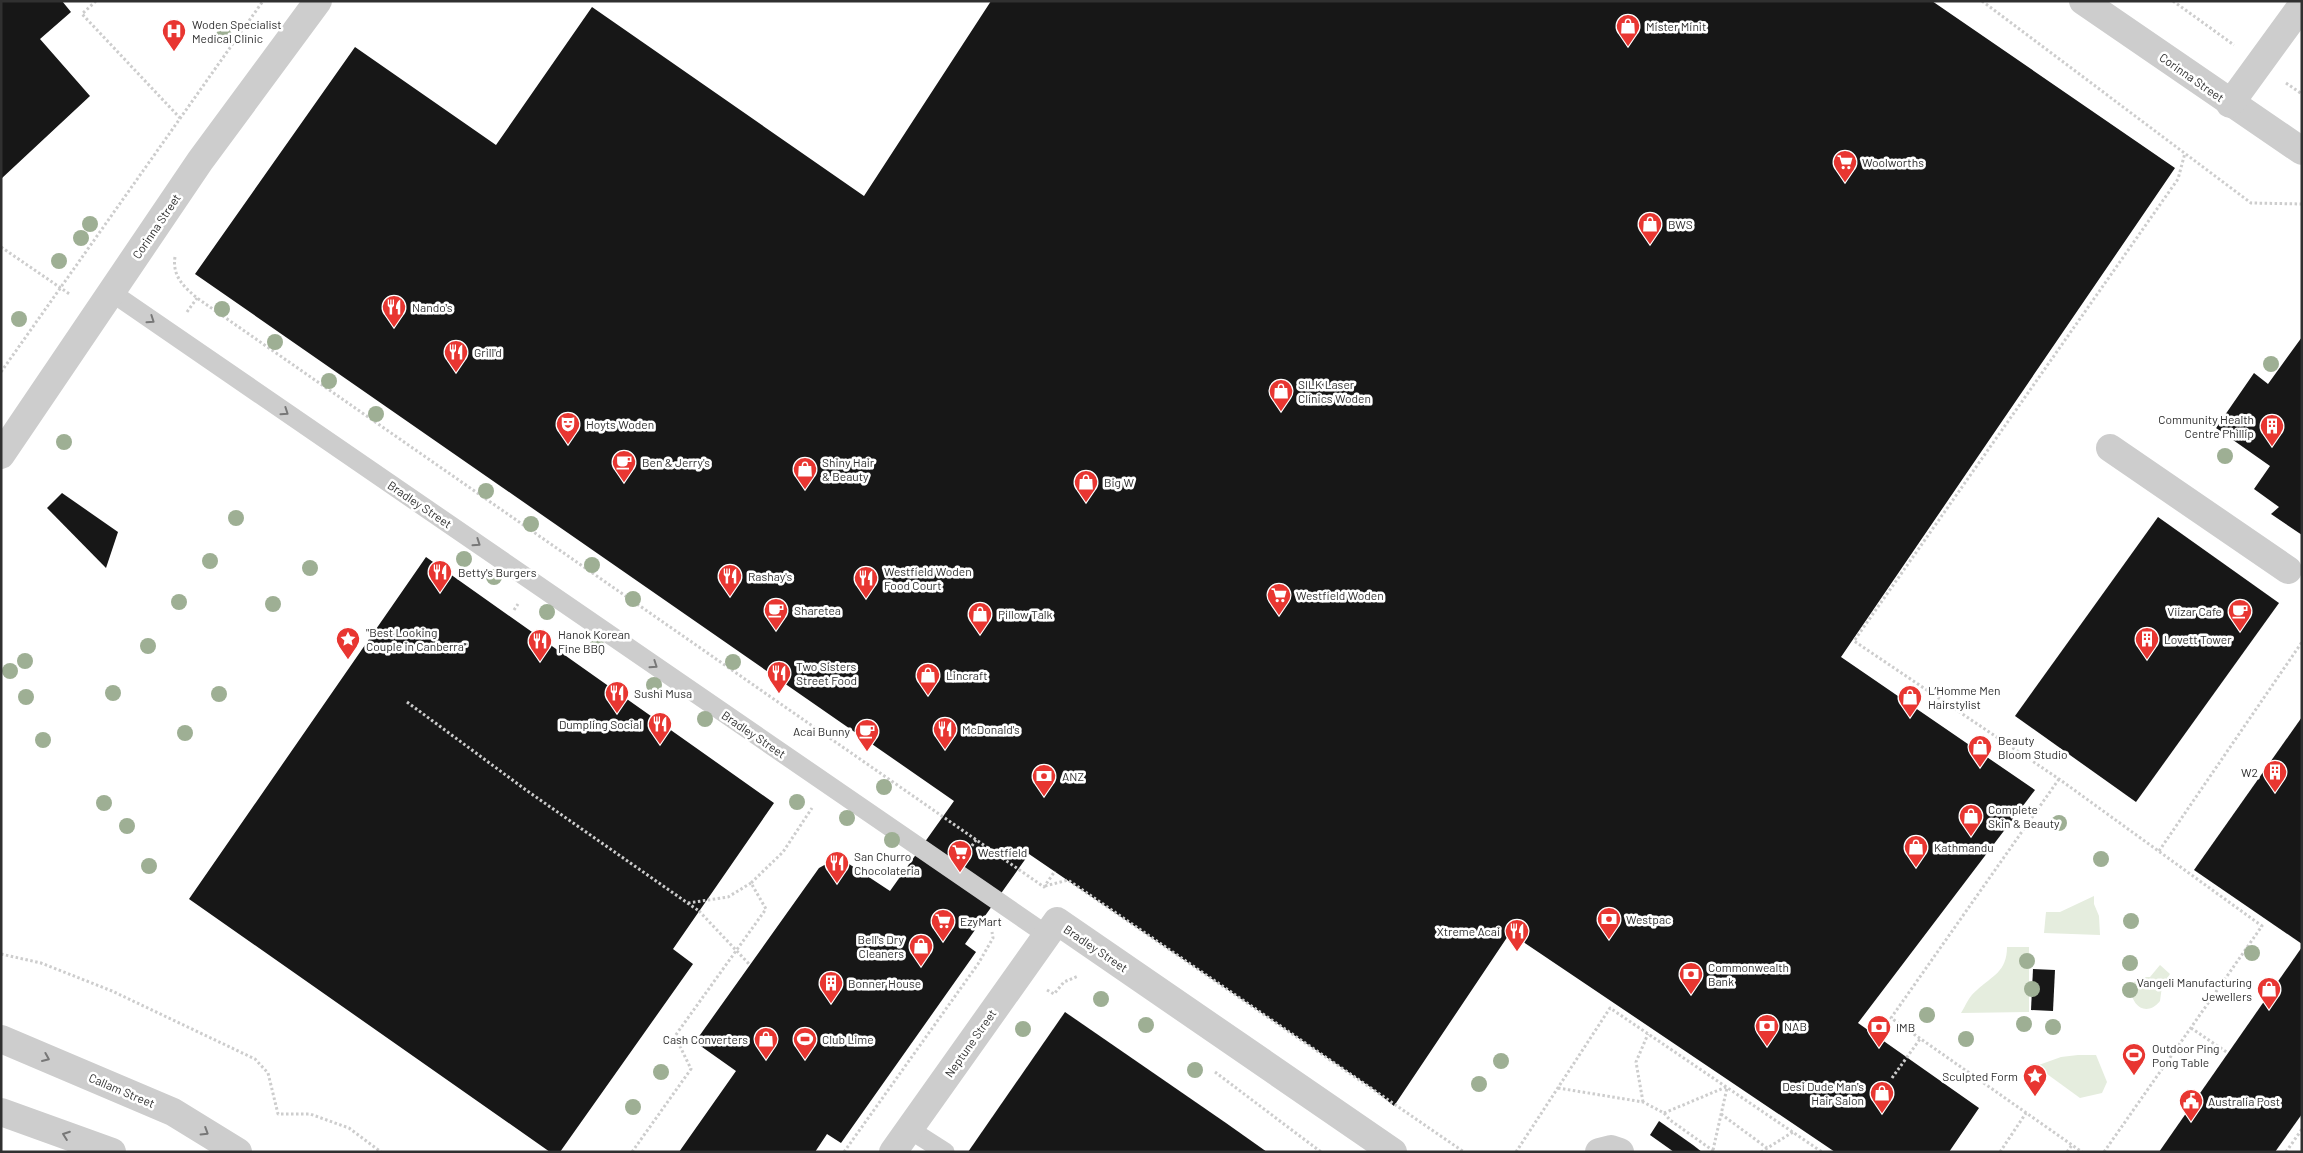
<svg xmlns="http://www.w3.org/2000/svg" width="2303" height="1153" viewBox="0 0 2303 1153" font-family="Barlow,sans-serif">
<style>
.green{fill:#e5edde}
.building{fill:#171717}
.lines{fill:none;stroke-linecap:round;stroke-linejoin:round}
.path{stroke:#cdcdcd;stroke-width:3;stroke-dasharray:2.5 2.5;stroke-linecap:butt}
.service{stroke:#cdcdcd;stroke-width:19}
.pedestrian{stroke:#cdcdcd;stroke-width:28}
.minor{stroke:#cdcdcd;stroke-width:28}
.tertiary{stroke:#cdcdcd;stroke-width:28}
.path-bridge{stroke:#cdcdcd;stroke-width:3;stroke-dasharray:2.5 2.5;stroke-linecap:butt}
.tree{fill:#9eaf94}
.oneway{stroke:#777}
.labels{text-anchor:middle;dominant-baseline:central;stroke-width:5;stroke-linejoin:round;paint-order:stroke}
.poi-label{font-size:12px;fill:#303030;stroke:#fff;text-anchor:start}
.street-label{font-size:12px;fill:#303030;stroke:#fff}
</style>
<rect width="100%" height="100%" fill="#fff"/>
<g class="green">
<path d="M2094,896V904L2099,916L2100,935L2044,933L2046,912H2060Z"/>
<path d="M2007,947H2029V1012L1961,1013C1966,1005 1969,996 1977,990C1992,976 2007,972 2007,947Z"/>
<path d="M2160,965L2170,974L2162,986L2160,1001C2137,1029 2114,974 2150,977Z"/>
<path d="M2078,1055H2096L2107,1082L2102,1093L2080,1098L2036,1066L2061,1057Z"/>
</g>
<g class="building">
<path d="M1,1H62L71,12L40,39L90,96L1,179Z"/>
<path d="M991,1H1932L2175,168L1841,657L2035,790L1858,1023L1979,1108L1949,1152H1835L1510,933L1394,1106L1373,1089L1029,854L965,944L976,952L841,1143L827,1134L815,1152H679L736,1071L695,1042L819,868L828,863L846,862L890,891L954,801L195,274L355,47L496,145L592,7L864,196Z"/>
<path d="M2302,337V535L2271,514L2279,507L2254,489L2270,466L2216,428L2254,373L2268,384Z"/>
<path d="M62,493L118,532L106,568L47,508Z"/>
<path d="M2158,517L2279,603L2136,802L2015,716Z"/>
<path d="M426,557L774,803L673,949L693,964L560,1152H550L189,899Z"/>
<path d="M2302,717V944L2194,870Z"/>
<path d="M2302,947V1114L2275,1152H2159Z"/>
<path d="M2033,969L2055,970L2053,1011L2031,1010Z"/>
<path d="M1065,1012L1226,1123L1267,1152H968Z"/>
<path d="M1659,1121L1693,1145L1702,1152H1674L1650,1135Z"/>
</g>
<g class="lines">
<g class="path">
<path d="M96,1L82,14L180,118"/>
<path d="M1982,1L2251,203L2302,204"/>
<path d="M2173,1L2234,45"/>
<path d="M2286,83L2302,94"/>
<path d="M1,247L71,295"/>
<path d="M175,257C172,276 184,287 197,298L1044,887L1055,871"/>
<path d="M187,312L197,298"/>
<path d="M1,372L263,1"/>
<path d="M514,610L518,604"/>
<path d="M407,702L526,790L699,911"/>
<path d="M2059,779L1891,1018L2082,1152"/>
<path d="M969,850L976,840"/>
<path d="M2159,851L2302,642"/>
<path d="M1045,886L1068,880L1464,1152"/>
<path d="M688,903L728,897L751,883"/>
<path d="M1,954L41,963L112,991L255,1059L268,1073L278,1114H310L349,1128L381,1152"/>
<path d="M1047,990L1054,994L1064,982L1078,976"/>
<path d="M2191,1028L2228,1053"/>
<path d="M1215,1072L1321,1152"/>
<path d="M1892,1078L1920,1039"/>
<path d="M1558,1088L1643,1102L1664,1113L1670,1120L1715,1152"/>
<path d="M1643,1102L1636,1062L1648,1034"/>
<path d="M1664,1113L1726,1087"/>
<path d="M1721,1114L1767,1148"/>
<path d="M1713,1150L1727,1088"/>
<path d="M632,1152L691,1069L675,1036L766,909L751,883L783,852L812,808"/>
<path d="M844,1152L978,964L993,938L992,932"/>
<path d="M1516,1152L1610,1008L1822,1152"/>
<path d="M1761,1152L1793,1132"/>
<path d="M2000,1152L2026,1113"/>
<path d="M2067,1152L2072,1145"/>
<path d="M2104,1152L2262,926L2059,779L1854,641L2178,179L2185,153"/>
<path d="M2286,1152L2302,1129"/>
</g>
<g class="service">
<path d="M111,292L1047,935"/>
<path d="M909,1129L945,1152"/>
</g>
<path class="pedestrian" d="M1599,1152L1611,1149L1620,1152"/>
<g class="minor">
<path d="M2083,1L2302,151"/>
<path d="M2230,104L2302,5"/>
<path d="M2110,448L2288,570"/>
<path d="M1,455L200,161L318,1"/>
<path d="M893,1152L1057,921L1393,1152"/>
</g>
<g class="tertiary">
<path d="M1,1039L173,1112L238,1152"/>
<path d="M1,1112L112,1152"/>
</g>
<path class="path-bridge" d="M699,911L750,965"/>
</g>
<g class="tree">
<circle cx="224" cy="36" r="8"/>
<circle cx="90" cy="224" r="8"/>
<circle cx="81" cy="238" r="8"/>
<circle cx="59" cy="261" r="8"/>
<circle cx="222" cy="309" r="8"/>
<circle cx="19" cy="319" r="8"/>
<circle cx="275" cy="342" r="8"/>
<circle cx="2271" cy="364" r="8"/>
<circle cx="329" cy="381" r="8"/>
<circle cx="376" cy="414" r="8"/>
<circle cx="64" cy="442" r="8"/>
<circle cx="2225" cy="456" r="8"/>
<circle cx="486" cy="491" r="8"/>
<circle cx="236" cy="518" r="8"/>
<circle cx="531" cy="524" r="8"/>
<circle cx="464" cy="559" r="8"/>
<circle cx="210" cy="561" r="8"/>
<circle cx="592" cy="565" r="8"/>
<circle cx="310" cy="568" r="8"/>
<circle cx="494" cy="577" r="8"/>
<circle cx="633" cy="599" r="8"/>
<circle cx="179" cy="602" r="8"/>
<circle cx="273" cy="604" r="8"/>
<circle cx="547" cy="612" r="8"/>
<circle cx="148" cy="646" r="8"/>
<circle cx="597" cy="647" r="8"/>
<circle cx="25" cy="661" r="8"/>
<circle cx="733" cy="662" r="8"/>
<circle cx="10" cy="671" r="8"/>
<circle cx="654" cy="685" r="8"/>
<circle cx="113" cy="693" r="8"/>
<circle cx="219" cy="694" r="8"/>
<circle cx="26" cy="697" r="8"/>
<circle cx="705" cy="719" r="8"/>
<circle cx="185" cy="733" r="8"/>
<circle cx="43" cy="740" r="8"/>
<circle cx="884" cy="787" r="8"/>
<circle cx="797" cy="802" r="8"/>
<circle cx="104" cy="803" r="8"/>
<circle cx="847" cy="818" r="8"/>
<circle cx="2059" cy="823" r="8"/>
<circle cx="127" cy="826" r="8"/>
<circle cx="892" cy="840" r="8"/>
<circle cx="2101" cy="859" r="8"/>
<circle cx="149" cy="866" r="8"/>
<circle cx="2131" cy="921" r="8"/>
<circle cx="2252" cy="953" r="8"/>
<circle cx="2027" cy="961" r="8"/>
<circle cx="2130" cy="963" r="8"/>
<circle cx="2032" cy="989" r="8"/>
<circle cx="2130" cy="990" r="8"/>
<circle cx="1101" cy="999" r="8"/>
<circle cx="1927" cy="1015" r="8"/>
<circle cx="2024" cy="1024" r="8"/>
<circle cx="1146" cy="1025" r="8"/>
<circle cx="2053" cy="1027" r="8"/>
<circle cx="1023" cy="1029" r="8"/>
<circle cx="1966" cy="1039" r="8"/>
<circle cx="1501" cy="1061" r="8"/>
<circle cx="1195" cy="1070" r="8"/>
<circle cx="661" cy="1072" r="8"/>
<circle cx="1479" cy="1084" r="8"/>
<circle cx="633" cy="1107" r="8"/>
</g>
<defs><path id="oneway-chevron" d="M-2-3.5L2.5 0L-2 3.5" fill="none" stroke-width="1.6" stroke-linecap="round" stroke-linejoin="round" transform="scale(1.25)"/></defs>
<g class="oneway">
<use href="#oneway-chevron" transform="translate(151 320) rotate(34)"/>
<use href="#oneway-chevron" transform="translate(285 412) rotate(34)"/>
<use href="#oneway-chevron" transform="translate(477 543) rotate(34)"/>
<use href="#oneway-chevron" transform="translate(654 665) rotate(34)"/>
<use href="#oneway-chevron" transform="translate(46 1058) rotate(23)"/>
<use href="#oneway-chevron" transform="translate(205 1132) rotate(32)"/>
<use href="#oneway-chevron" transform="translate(66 1135) rotate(-160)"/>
</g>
<defs>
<g id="shop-pin" transform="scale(1.25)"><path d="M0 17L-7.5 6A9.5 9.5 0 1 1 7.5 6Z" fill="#e83631" stroke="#fff"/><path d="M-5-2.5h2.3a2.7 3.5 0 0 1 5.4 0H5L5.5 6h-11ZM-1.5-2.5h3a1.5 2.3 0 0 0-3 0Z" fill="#fff"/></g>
<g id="hospital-pin" transform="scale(1.25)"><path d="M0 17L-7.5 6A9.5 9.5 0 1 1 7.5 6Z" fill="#e83631" stroke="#fff"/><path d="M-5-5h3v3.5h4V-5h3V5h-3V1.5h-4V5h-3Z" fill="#fff"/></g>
<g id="supermarket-pin" transform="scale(1.25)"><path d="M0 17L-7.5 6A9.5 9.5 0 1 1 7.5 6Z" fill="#e83631" stroke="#fff"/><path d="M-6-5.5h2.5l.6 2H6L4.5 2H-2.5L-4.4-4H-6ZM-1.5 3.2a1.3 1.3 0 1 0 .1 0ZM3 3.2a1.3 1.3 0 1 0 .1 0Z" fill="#fff"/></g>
<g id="restaurant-pin" transform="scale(1.25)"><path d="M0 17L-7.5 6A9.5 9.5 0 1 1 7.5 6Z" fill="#e83631" stroke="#fff"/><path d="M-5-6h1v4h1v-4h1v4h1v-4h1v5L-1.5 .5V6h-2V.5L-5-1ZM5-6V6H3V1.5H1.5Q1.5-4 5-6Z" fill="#fff"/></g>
<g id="theatre-pin" transform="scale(1.25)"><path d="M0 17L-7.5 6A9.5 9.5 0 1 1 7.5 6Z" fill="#e83631" stroke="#fff"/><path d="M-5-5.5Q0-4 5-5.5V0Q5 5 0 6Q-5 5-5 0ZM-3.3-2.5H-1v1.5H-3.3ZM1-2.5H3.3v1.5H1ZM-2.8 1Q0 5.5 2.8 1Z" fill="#fff"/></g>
<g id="building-pin" transform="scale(1.25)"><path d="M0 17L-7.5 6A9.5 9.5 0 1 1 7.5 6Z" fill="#e83631" stroke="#fff"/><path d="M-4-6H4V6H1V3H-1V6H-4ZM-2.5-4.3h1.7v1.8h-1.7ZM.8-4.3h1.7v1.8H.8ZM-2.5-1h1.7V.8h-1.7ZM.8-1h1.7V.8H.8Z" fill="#fff"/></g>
<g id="cafe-pin" transform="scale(1.25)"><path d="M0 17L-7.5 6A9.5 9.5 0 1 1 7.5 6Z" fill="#e83631" stroke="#fff"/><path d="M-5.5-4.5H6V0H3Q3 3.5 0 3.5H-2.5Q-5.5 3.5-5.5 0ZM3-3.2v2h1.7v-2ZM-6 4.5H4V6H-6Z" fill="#fff"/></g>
<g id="sight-pin" transform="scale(1.25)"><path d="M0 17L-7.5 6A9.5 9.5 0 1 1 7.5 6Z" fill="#e83631" stroke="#fff"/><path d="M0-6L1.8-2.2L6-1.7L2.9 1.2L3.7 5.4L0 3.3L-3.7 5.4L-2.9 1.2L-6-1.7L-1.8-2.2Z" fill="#fff"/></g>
<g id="bank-pin" transform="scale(1.25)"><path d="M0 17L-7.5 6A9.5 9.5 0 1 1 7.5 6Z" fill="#e83631" stroke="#fff"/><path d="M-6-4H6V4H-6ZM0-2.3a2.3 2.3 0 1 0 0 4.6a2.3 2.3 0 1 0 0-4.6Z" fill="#fff"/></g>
<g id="stadium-pin" transform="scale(1.25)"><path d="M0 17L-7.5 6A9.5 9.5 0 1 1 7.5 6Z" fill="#e83631" stroke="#fff"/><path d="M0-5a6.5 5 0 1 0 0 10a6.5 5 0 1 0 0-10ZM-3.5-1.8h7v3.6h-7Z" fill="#fff"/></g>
<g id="civic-pin" transform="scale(1.25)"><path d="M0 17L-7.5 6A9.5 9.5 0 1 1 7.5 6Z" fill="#e83631" stroke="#fff"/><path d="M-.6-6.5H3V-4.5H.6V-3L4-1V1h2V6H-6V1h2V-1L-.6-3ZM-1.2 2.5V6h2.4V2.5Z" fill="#fff"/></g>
</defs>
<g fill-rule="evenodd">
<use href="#shop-pin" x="1628" y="26"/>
<use href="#hospital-pin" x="174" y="31"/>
<use href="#supermarket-pin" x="1845" y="162"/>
<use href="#shop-pin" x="1650" y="224"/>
<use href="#restaurant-pin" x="394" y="307"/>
<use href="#restaurant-pin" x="456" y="352"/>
<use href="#shop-pin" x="1281" y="391"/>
<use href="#theatre-pin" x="568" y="424"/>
<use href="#building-pin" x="2272" y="426"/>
<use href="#cafe-pin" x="624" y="462"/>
<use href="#shop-pin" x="805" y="469"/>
<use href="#shop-pin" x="1086" y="482"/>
<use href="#restaurant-pin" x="440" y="572"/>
<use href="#restaurant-pin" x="730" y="576"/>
<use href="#restaurant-pin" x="866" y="578"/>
<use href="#supermarket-pin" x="1279" y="595"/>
<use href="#cafe-pin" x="776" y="610"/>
<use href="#cafe-pin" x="2240" y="611"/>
<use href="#shop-pin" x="980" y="614"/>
<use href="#sight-pin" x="348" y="639"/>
<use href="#building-pin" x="2147" y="639"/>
<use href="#restaurant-pin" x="540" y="641"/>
<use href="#restaurant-pin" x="779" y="673"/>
<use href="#shop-pin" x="928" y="675"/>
<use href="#restaurant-pin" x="617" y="693"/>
<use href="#shop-pin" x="1910" y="697"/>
<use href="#restaurant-pin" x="660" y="724"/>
<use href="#restaurant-pin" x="945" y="729"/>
<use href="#cafe-pin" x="867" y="731"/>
<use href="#shop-pin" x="1980" y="747"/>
<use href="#building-pin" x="2275" y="772"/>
<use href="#bank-pin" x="1044" y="776"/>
<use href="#shop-pin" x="1971" y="816"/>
<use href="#shop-pin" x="1916" y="847"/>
<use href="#supermarket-pin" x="960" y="852"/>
<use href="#restaurant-pin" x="837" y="863"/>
<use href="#bank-pin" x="1609" y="919"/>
<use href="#supermarket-pin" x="943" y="921"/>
<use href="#restaurant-pin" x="1517" y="931"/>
<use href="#shop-pin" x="921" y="946"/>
<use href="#bank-pin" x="1691" y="974"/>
<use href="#building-pin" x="831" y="983"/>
<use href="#shop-pin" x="2269" y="989"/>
<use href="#bank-pin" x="1767" y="1026"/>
<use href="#bank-pin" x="1879" y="1027"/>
<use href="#shop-pin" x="766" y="1039"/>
<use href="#stadium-pin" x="805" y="1039"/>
<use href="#stadium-pin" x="2134" y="1055"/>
<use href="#sight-pin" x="2035" y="1076"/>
<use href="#shop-pin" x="1882" y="1093"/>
<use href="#civic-pin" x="2191" y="1101"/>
</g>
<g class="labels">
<g class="poi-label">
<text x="192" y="24">Woden Specialist<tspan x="192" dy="14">Medical Clinic</tspan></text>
<text x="1646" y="26">Mister Minit</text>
<text x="1862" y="162">Woolworths</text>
<text x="1668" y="224">BWS</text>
<text x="412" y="307">Nando's</text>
<text x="474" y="352">Grill'd</text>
<text x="1298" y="384">SILK Laser<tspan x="1298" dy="14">Clinics Woden</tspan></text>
<text x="2254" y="419" text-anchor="end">Community Health<tspan x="2254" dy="14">Centre Phillip</tspan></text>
<text x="586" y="424">Hoyts Woden</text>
<text x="642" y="462">Ben &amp; Jerry's</text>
<text x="822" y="462">Shiny Hair<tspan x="822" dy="14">&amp; Beauty</tspan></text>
<text x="1104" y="482">Big W</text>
<text x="884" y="571">Westfield Woden<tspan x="884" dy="14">Food Court</tspan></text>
<text x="458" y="572">Betty's Burgers</text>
<text x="748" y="576">Rashay's</text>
<text x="1296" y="595">Westfield Woden</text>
<text x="794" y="610">Sharetea</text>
<text x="2222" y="611" text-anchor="end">Viizar Cafe</text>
<text x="998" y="614">Pillow Talk</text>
<text x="366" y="632">"Best Looking<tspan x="366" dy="14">Couple in Canberra"</tspan></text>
<text x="558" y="634">Hanok Korean<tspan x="558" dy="14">Fine BBQ</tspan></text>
<text x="2164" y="639">Lovett Tower</text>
<text x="796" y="666">Two Sisters<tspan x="796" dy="14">Street Food</tspan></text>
<text x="946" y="675">Lincraft</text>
<text x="1928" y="690">L’Homme Men<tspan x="1928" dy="14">Hairstylist</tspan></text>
<text x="634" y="693">Sushi Musa</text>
<text x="642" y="724" text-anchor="end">Dumpling Social</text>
<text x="962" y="729">McDonald's</text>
<text x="850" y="731" text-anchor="end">Acai Bunny</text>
<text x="1998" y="740">Beauty<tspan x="1998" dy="14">Bloom Studio</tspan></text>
<text x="2258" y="772" text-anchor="end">W2</text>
<text x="1062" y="776">ANZ</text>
<text x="1988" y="809">Complete<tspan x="1988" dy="14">Skin &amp; Beauty</tspan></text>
<text x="1934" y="847">Kathmandu</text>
<text x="978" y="852">Westfield</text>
<text x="854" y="856">San Churro<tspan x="854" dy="14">Chocolateria</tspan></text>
<text x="1626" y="919">Westpac</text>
<text x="960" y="921">EzyMart</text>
<text x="1500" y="931" text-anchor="end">Xtreme Acai</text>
<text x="904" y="939" text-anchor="end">Bell's Dry<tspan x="904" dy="14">Cleaners</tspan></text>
<text x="1708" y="967">Commonwealth<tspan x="1708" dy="14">Bank</tspan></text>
<text x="2252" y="982" text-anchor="end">Vangeli Manufacturing<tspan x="2252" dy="14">Jewellers</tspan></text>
<text x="848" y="983">Bonner House</text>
<text x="1784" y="1026">NAB</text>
<text x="1896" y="1027">IMB</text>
<text x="748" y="1039" text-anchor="end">Cash Converters</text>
<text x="822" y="1039">Club Lime</text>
<text x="2152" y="1048">Outdoor Ping<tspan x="2152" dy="14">Pong Table</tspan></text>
<text x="2018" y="1076" text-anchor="end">Sculpted Form</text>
<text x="1864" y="1086" text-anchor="end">Desi Dude Man's<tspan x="1864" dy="14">Hair Salon</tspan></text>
<text x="2208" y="1101">Australia Post</text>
</g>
<g class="street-label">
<text transform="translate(2192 77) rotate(35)">Corinna Street</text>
<text transform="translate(156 226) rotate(-56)">Corinna Street</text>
<text transform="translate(420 504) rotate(34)">Bradley Street</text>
<text transform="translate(754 734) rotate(34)">Bradley Street</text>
<text transform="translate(1096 948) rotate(34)">Bradley Street</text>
<text transform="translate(970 1043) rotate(-55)">Neptune Street</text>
<text transform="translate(122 1090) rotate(23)">Callam Street</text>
</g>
</g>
<rect width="2303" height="1153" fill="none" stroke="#303030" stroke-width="5"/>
</svg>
